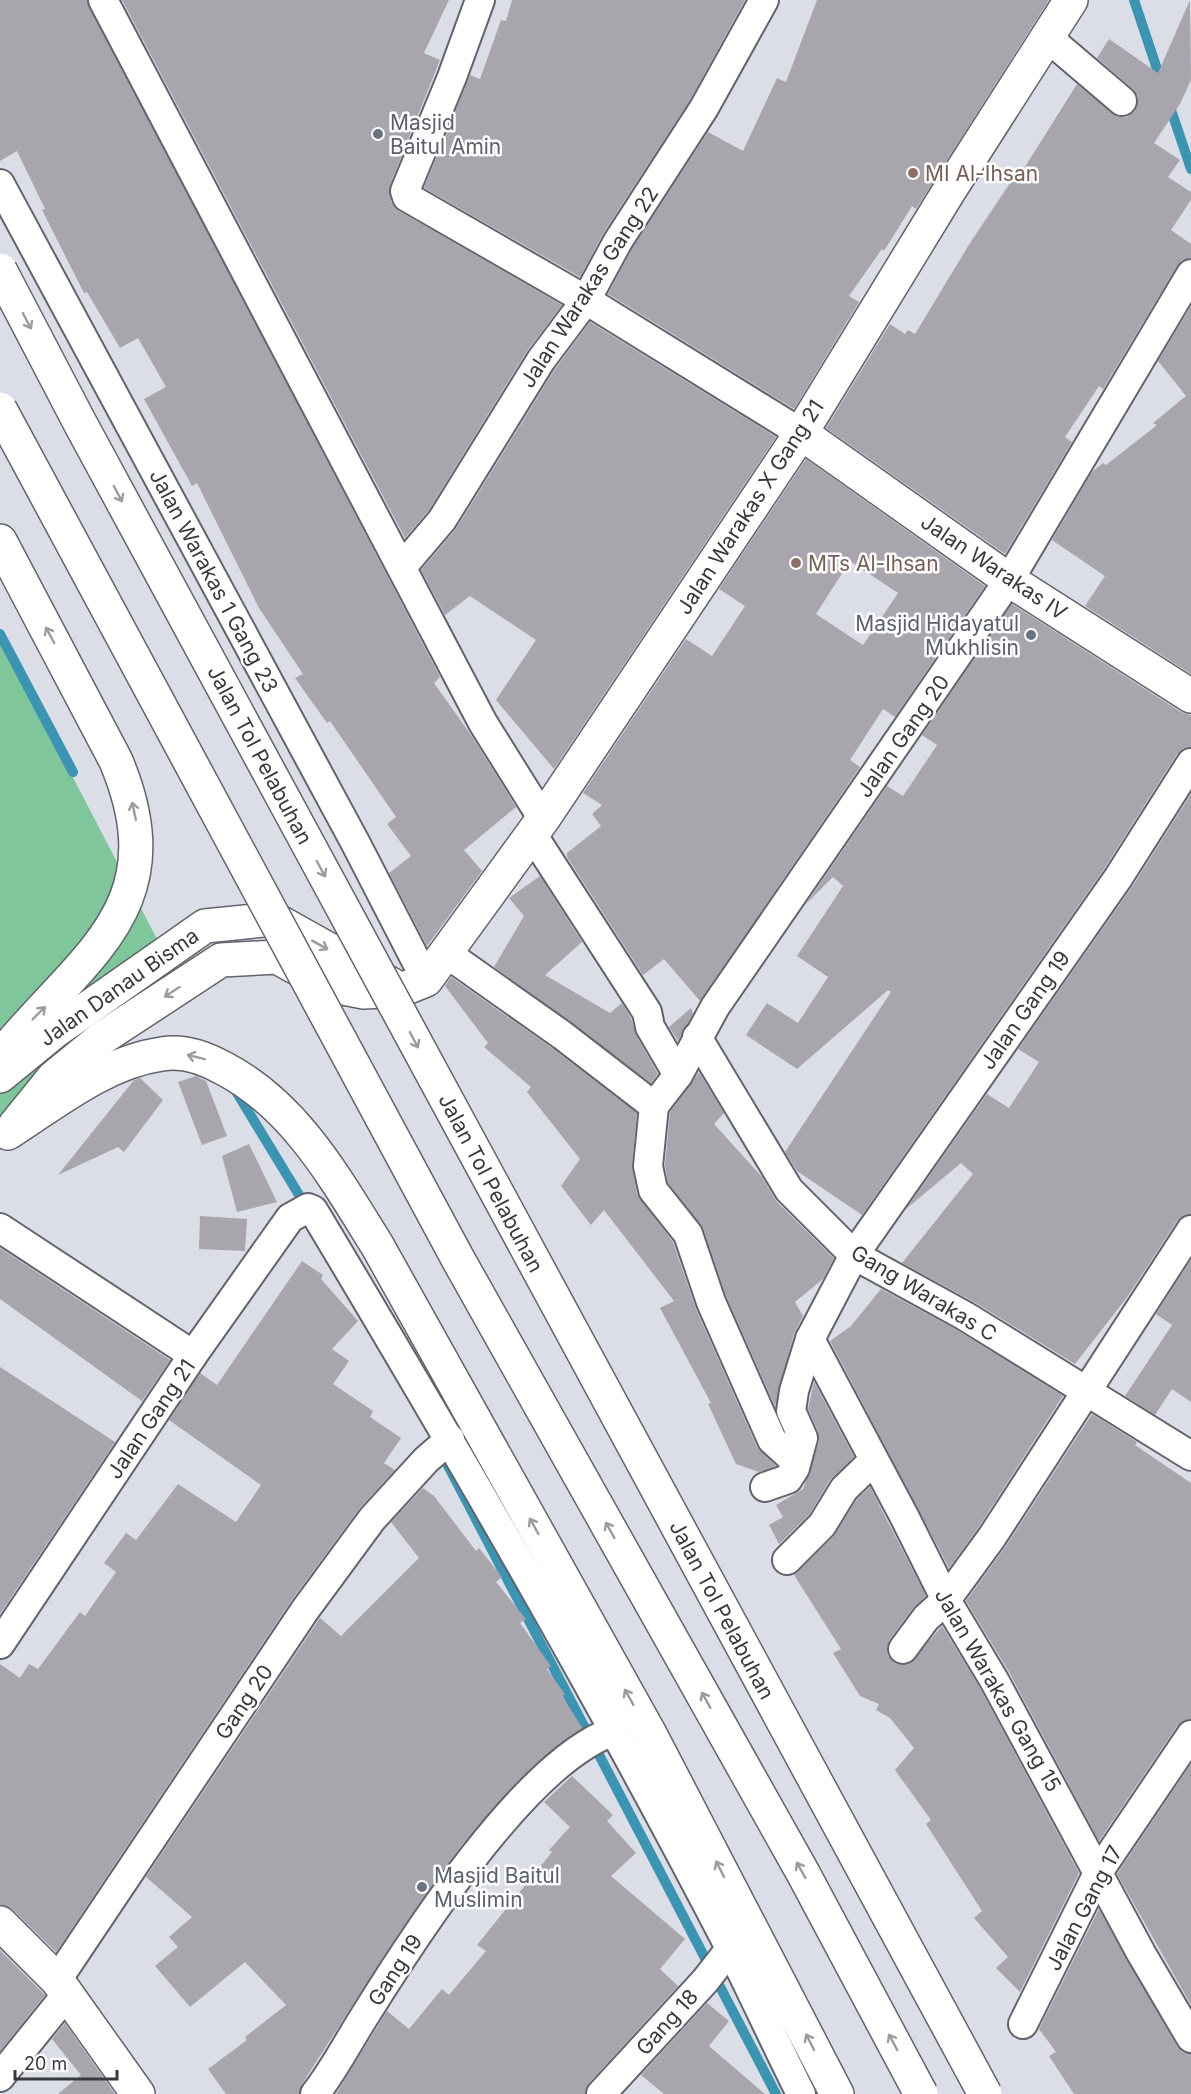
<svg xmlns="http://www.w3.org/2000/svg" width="1191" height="2094" viewBox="0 0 1191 2094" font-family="Inter,sans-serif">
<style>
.green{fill:#7fc79b}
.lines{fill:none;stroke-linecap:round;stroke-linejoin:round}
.stream{stroke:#3a94b2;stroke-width:10}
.building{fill:#a9a5ad;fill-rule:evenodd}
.street-casing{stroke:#62646c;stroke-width:32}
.secondary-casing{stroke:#62646c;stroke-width:36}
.highway-casing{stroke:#62646c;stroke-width:36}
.street{stroke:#fff;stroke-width:28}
.secondary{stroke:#fff;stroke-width:33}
.highway{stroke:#fff;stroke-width:33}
.highway-bridge-casing{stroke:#62646c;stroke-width:36;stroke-linecap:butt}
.highway-bridge{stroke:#fff;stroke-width:33}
.oneway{stroke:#9c9c9e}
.worship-dot{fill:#6b7280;stroke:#fff;stroke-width:2}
.education-dot{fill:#8d6e63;stroke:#fff;stroke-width:2}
.labels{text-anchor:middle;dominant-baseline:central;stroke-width:5;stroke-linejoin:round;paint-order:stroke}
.worship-label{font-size:21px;fill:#5b616d;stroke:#fff;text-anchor:start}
.education-label{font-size:21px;fill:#785e54;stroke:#fff;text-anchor:start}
.street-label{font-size:21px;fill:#383a3d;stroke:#fff}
</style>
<rect width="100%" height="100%" fill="#dbdee7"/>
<path class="green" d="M0,637L185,993L102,1050L19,1127L0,1150Z"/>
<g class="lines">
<g class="stream">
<path d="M1134,0L1162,84"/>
<path d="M1168,101L1191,169"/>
<path d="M0,634L73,772"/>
<path d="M234,1088L307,1208"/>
<path d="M443,1456L776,2094"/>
</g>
</g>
<g class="building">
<path d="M0,0H87L440,677L434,683L473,738L516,807L464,850L482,871L427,946L389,873L411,856L387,824L396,817L330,721L327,723L295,678L303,674L259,608L197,483L192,486L144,399L166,387L138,338L120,348L87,292L84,293L42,210L45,209L17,151L0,161Z"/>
<path d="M122,0H449L424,53L440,60L390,185L391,202L399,211L562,305L527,351L429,510L405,538Z"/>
<path d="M512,0H745L690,100L604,232L580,277L424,188L470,75L480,79L501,20L506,21Z"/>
<path d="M817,0H1049L916,209L912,206L884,251L882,249L849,296L859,302L794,409L608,294L632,249L708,132L743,151L777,78L786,82Z"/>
<path d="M1190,0L1191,80L1180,104L1154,143L1180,160L1168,177L1191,192V200L1171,230L1191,244V258L1182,260L1177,266L1103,389L1099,386L1065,437L1072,442L1005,554L826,428L890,324L905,334L908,330L915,334L970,243L1020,168L1023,170L1077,84L1118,117H1127L1135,111L1138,96L1133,89L1097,58L1109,39L1158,73Z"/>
<path d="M1191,306V674L1085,606L1105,576L1052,540L1092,472L1103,463L1106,465L1157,425L1153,423L1186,396L1158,361Z"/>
<path d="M590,322L776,437L554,769L496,700L536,640L470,596L445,615L421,570L456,529L555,369Z"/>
<path d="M806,459L985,586L895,717L883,709L850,760L860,767L700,1001L664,959L643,975L567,857V853L601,826L592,814L602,805L583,793L686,639L712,656L745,606L719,589ZM850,561L898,593L863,645L816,614Z"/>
<path d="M1012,604L1181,712L1191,715V747L1177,754L1104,869L862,1215L797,1171L785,1152L891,992L888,990L797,1069L746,1035L767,1003L798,1023L828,977L797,956L843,886L833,877L806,904L887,786L903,796L937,745L922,735Z"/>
<path d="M1191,794V1214L1177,1221L1128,1296L1075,1364L974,1302L902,1263L973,1174L961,1163L906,1209L987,1094L1009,1108L1039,1062L1018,1049L1132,887Z"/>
<path d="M540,876L582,942L545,975L610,1013L622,1003L631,1018L636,1035L658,1074L651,1083L494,967L524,916L509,898Z"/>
<path d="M451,977L552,1048L637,1113L632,1165L637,1194L673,1242L696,1309L757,1447L776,1466L759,1472L736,1464L708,1404L711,1403L660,1308L674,1301L604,1210L591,1225L561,1186L580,1159L527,1092L531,1087L484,1047L488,1043L445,986Z"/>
<path d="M691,1008L693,1014L678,1041L669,1027Z"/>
<path d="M699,1072L724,1113L714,1124L762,1177L777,1202L834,1258L823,1279L795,1302L803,1316L794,1334L775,1406L726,1296L703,1228L668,1183L665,1165L670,1112Z"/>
<path d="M196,1076L206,1081L227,1136L202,1145L178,1082Z"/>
<path d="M140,1078L163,1100L124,1152L118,1147L58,1175L134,1080Z"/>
<path d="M249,1144L277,1202L237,1212L222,1156Z"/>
<path d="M200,1216L247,1219L245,1251L199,1249Z"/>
<path d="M0,1248L170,1360L142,1401L0,1299Z"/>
<path d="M1191,1260V1402L1172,1389L1155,1415L1125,1396L1172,1325L1156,1314Z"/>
<path d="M302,1261L323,1275L321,1279L358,1321L332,1349L349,1361L333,1384L373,1411L370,1417L401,1438L384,1463L395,1470L359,1509L291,1601L56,1952L13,1910L0,1905V1664L20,1678L29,1664L38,1669L80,1612L85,1616L116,1572L104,1563L126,1533L136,1540L178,1484L236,1522L261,1485L169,1420L200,1373L217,1385Z"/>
<path d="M881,1289L957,1330L1063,1396L978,1528L949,1568L830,1341L851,1326Z"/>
<path d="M0,1367L115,1442L0,1614Z"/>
<path d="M814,1382L854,1457L830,1480L809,1515L779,1544L769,1525L783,1517L776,1505L803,1489L819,1442L818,1431L808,1409Z"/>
<path d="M1092,1414L1137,1442L1135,1445L1191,1483V1719L1177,1726L1099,1841L1009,1672L966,1601L1006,1546Z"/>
<path d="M870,1487L926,1596L913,1608L890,1639L887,1648L888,1656L901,1665L910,1664L942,1626L980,1688L1079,1873L1020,1992L996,1968L1008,1957L974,1918L982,1911L926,1824L931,1820L895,1770L914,1748L890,1718L876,1710L879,1704L860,1696L833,1653L841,1649L794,1575L834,1536L857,1499Z"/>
<path d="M423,1488L434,1496L476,1551L479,1548L502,1577L496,1582L526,1619L520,1623L551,1666L547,1669L565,1694L562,1696L583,1729L533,1766L461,1846L398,1934L302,2084L299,2094H226L208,2069L247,2040L245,2037L286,2005L245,1962L190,2007L155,1966L178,1947L169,1937L192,1917L146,1877L320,1618L341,1636L419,1558L391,1522Z"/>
<path d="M1191,1764V2005L1117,1874Z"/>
<path d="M572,1776L613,1815L607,1821L636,1853L611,1876L685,1939L660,1969L678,1986L589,2083L585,2094H336L387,2011L409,2029L442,1989L449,1995L486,1951L477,1945L552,1852L549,1850L570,1827L544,1802Z"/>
<path d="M1099,1909L1177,2046L1182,2052L1191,2054V2094H1074L1049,2056L1056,2052L1039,2029Z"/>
<path d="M0,1950L45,1995L0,2051Z"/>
<path d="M707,2003L729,2021L709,2046L765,2094H664L641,2075Z"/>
<path d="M65,2023L115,2094H58L81,2075L52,2039Z"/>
</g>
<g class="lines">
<g class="street-casing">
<g id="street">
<path d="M103,0L483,723L543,819"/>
<path d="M480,0L452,77L405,191L407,197L586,300L801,433"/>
<path d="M1048,38L1122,101"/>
<path d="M0,184L356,844L426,980"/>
<path d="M402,567L442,520L541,360L586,300L618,241L704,108L764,0"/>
<path d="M532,834L647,1012L650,1027L678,1075"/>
<path d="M446,953L562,1035L654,1106L678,1075L715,1007L1009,580L1191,274"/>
<path d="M697,1037L789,1190L854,1255L965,1316L1191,1456"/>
<path d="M654,1106L648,1166L653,1190L688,1234L711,1302L772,1440L795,1461"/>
<path d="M0,1228L193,1355"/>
<path d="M810,1339L904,1516L946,1600L994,1680L1141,1953L1191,2038"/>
<path d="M765,1487L788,1479L795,1468L803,1438L791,1411L794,1391L810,1339L854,1255L1118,878L1191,763"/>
<path d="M787,1560L822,1525L844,1489L873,1461"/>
<path d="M0,1644L193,1355L290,1218L308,1208L313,1210C458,1452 600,1697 730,1948C754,1996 777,2046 801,2094"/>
<path d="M903,1649L926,1618L946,1600L992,1537L1191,1230"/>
<path d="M57,1980L305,1610L372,1519L426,1460L450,1439"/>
<path d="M1023,2024L1099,1871L1191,1735"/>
<path d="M0,2077L67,1994"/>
<path d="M315,2094C334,2070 348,2042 364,2017C413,1938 526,1761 614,1731"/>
<path d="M601,2094L705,1981L730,1949"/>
</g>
</g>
<g class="secondary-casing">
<g id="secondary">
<path d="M801,433L1009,580L1191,696"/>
<path d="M0,1076L55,1031L205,926L274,919L394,986"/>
<path d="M15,1125L53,1078L102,1038L221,960L277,957L328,985L364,992L401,990L426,980L543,819L801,433L949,191L1071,0"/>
<path d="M0,1923L57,1980L138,2094"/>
</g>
</g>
<g class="highway-casing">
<g id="highway">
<path d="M0,541L116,761C178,909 82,955 0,1057"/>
<path d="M8,1133C56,1102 105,1062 162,1054C183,1050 205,1058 223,1068C295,1105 335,1178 377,1245L650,1734L837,2094"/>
</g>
</g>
<use href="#street" class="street"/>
<use href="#secondary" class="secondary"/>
<use href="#highway" class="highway"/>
<g class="highway-bridge-casing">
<g id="highway-bridge">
<path d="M0,270L80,423L985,2094"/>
<path d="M0,409L458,1259L803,1873L921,2094"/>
</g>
</g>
<use href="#highway-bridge" class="highway-bridge"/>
</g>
<defs><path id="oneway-shaft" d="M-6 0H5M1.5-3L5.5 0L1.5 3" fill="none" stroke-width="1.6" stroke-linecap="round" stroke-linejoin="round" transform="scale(1.5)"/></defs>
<g class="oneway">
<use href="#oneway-shaft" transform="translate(27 321) rotate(62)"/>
<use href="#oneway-shaft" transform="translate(118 494) rotate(62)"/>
<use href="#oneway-shaft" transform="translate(50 635) rotate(-118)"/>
<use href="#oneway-shaft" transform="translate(134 811) rotate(-102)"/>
<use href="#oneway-shaft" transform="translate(321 869) rotate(62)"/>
<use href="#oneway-shaft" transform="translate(320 945) rotate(29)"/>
<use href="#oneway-shaft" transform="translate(172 992) rotate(147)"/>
<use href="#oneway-shaft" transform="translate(39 1013) rotate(-45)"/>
<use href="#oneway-shaft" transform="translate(414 1040) rotate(62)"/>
<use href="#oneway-shaft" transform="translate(196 1057) rotate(-166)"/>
<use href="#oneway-shaft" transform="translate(534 1526) rotate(-119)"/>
<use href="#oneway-shaft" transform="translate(610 1530) rotate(-119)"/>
<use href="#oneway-shaft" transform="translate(629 1697) rotate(-119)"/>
<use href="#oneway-shaft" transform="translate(706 1700) rotate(-119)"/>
<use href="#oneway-shaft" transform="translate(720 1869) rotate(-117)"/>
<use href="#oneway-shaft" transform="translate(801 1870) rotate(-119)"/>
<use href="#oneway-shaft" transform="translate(810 2042) rotate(-117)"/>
<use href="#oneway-shaft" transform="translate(893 2042) rotate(-118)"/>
</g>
<g class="worship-dot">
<circle cx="378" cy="134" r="6"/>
<circle cx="1031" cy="635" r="6"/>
<circle cx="422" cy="1887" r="6"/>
</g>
<g class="education-dot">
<circle cx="913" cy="173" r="6"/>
<circle cx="796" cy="563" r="6"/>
</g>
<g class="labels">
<g class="worship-label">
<text x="390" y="122">Masjid<tspan x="390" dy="24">Baitul Amin</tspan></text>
<text x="1019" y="623" text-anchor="end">Masjid Hidayatul<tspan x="1019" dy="24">Mukhlisin</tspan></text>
<text x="434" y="1875">Masjid Baitul<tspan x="434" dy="24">Muslimin</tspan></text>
</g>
<g class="education-label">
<text x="925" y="173">MI Al-Ihsan</text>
<text x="808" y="563">MTs Al-Ihsan</text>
</g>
<g class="street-label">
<text transform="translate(589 287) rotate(-57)">Jalan Warakas Gang 22</text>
<text transform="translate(750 507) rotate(-57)">Jalan Warakas X Gang 21</text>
<text transform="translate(994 567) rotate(34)">Jalan Warakas IV</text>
<text transform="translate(214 581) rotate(62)">Jalan Warakas 1 Gang 23</text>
<text transform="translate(903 736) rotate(-55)">Jalan Gang 20</text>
<text transform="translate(260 755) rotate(62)">Jalan Tol Pelabuhan</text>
<text transform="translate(119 987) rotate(-35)">Jalan Danau Bisma</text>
<text transform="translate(1025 1010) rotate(-55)">Jalan Gang 19</text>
<text transform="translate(491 1183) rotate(62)">Jalan Tol Pelabuhan</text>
<text transform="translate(924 1293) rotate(31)">Gang Warakas C</text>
<text transform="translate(151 1419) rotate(-56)">Jalan Gang 21</text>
<text transform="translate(722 1610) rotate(62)">Jalan Tol Pelabuhan</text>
<text transform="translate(998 1690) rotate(60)">Jalan Warakas Gang 15</text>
<text transform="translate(244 1702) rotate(-56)">Gang 20</text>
<text transform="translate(1084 1908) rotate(-62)">Jalan Gang 17</text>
<text transform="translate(395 1970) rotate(-57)">Gang 19</text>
<text transform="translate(667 2022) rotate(-48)">Gang 18</text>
</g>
</g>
<path d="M15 2070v9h102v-9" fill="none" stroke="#383a3d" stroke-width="3"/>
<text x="24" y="2070" font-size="18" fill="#383a3d" stroke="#ffffff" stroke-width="4.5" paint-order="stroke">20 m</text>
</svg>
